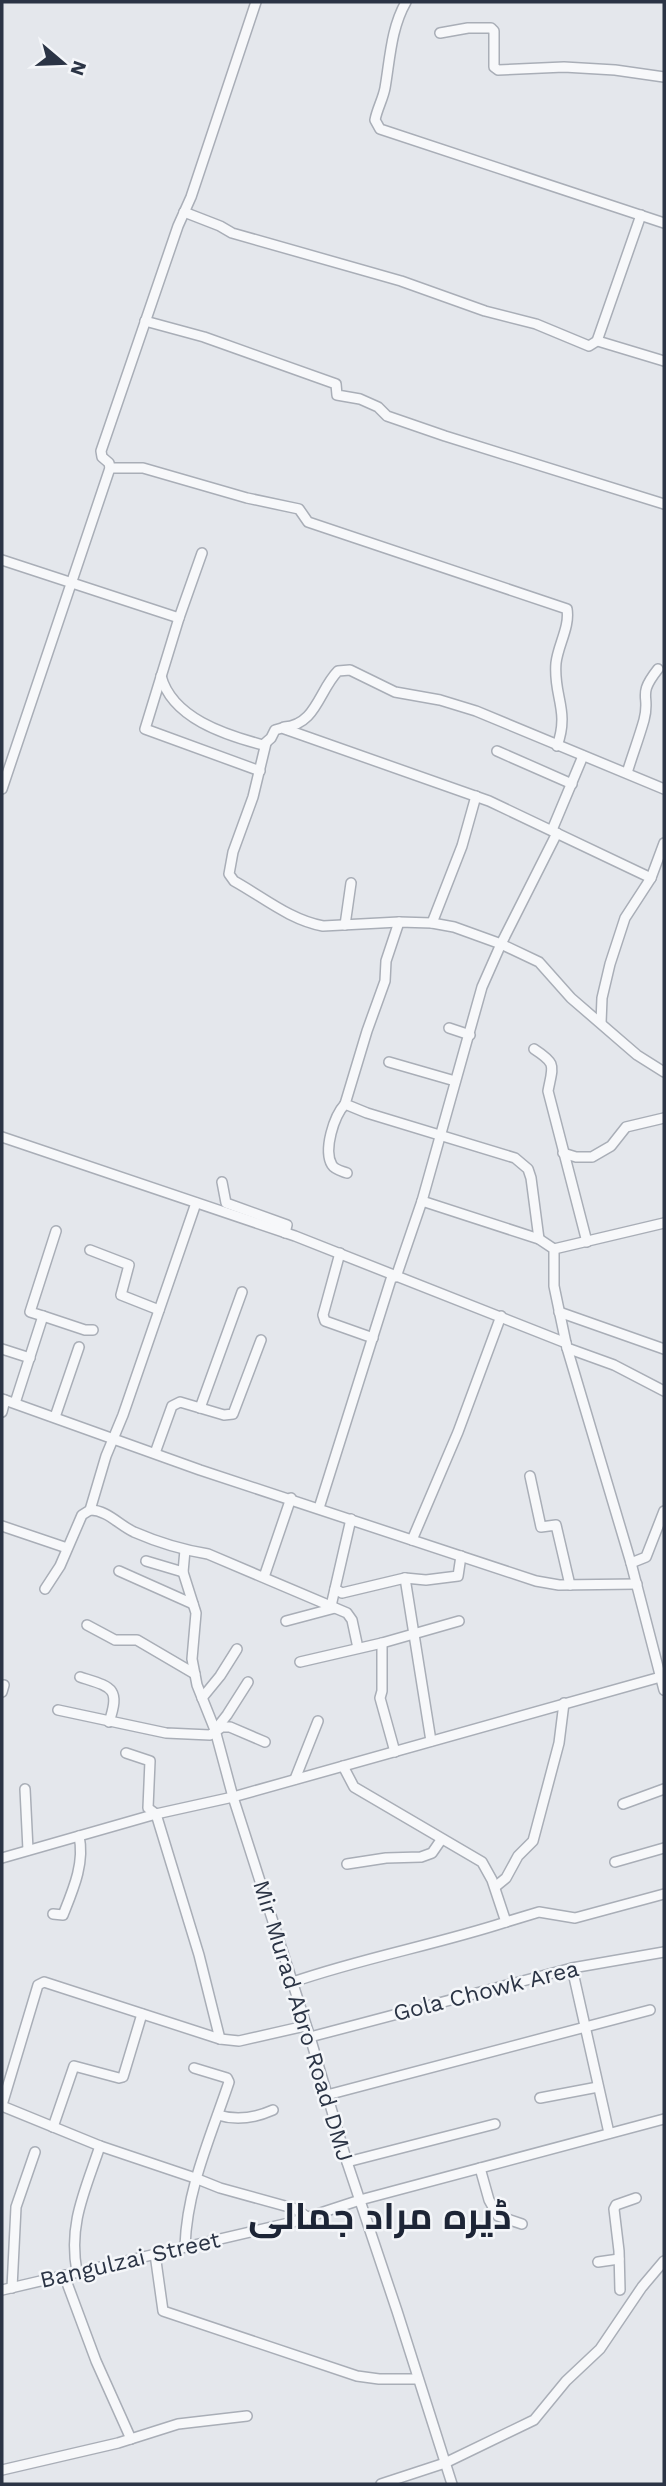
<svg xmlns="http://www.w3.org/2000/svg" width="666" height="2486" viewBox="0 0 666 2486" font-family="'Work Sans',Cairo,sans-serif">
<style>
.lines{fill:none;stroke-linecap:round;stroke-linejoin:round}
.minor-casing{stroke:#a9aeb7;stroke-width:12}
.minor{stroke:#f7f8fa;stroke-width:9}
.labels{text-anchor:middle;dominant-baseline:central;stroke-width:5;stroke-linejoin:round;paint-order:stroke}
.street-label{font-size:23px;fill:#2b3445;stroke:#f4f6f9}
.town-label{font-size:37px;font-weight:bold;fill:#1d2536;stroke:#f4f6f9}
</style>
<rect width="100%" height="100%" fill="#e4e7ec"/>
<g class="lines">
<g class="minor-casing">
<g id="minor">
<path d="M406,2C391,28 390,59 385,88C383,99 377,109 375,120L380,129L664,223"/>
<path d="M440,33L468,28H491L494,31V67L498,70L564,67L615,70L664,77"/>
<path d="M184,212L220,226L232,233L401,281L485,311L536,324L589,346L597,341L601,342L664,361"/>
<path d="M145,321L204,337L336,384L337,395L360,399L378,407L387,416L445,436L664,504"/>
<path d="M597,341L641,215"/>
<path d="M110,468H143L247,498L299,509L308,522L567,609C570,627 558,645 556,663C553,696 570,710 557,746"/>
<path d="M202,553L179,618L145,729L260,771"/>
<path d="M2,560L179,618"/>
<path d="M161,676C172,718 225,735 263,745L271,738L275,730L282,728L489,801L651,878"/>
<path d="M284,727C316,725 319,690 338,671L350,670L395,692L440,700L476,711L664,789"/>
<path d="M266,743L253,797L233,852L229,874L234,881C263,897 290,920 323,926L399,922L432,923L454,927L501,944L539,962L571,998L637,1055L664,1072"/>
<path d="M497,751L572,784"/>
<path d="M627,773C632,756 639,738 644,720C651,694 636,697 658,669"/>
<path d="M2,789L110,468L109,463L102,457L101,451L178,226L191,197L256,2"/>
<path d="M552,830L583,756"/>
<path d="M399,922L386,961L385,981L367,1031L345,1104L367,1113L515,1158L528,1169L531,1178L539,1239"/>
<path d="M432,923L462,846L476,796"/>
<path d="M345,925L351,883"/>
<path d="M601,1023L602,998L610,964L625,918L651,878L664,843"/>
<path d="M449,1028L470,1035"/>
<path d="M534,1049C557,1064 553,1065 548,1091L587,1242"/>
<path d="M389,1062L455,1081"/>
<path d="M345,1104C334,1116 323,1150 332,1165C335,1170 342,1171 347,1173"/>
<path d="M2,1137L295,1236L566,1343"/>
<path d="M563,1153L576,1157H592L611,1146L626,1127L664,1118"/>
<path d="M222,1182L226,1203L287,1225L285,1233"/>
<path d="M422,1201L539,1239L554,1249V1286L567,1348L631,1563L664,1690"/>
<path d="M554,1249L664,1223"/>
<path d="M90,1250L129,1265L121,1295L159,1310"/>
<path d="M340,1253L323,1315L325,1321L373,1338"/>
<path d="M396,1277L422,1201L482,987L501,944L557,833"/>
<path d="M559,1312L664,1349"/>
<path d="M43,1316L85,1330H93"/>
<path d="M567,1348L614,1365L664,1391"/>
<path d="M2,1349L30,1358"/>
<path d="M2,1399L200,1470L536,1581L559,1585L637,1584"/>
<path d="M15,1403L43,1316L30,1312L56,1231"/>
<path d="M200,1408L242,1292"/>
<path d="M2,1412L5,1400"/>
<path d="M55,1417L79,1347"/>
<path d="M155,1453L172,1406L180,1402L224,1415L233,1414L261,1340"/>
<path d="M530,1476L541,1527L556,1525L570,1585"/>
<path d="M319,1508L392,1276"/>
<path d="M90,1510C107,1510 119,1525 134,1532C157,1542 183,1550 208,1554L347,1613L352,1620L358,1648"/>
<path d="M2,1526L67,1548"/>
<path d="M412,1540L458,1432L501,1316"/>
<path d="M185,1550L183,1572L196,1613L192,1659L197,1685L215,1730L233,1797L310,2037L347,2162L397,2311L452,2484"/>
<path d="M146,1561L183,1572"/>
<path d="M631,1563L646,1557L664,1511"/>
<path d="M119,1571L193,1604"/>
<path d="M264,1577L291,1498"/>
<path d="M405,1578L431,1741"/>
<path d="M45,1589L60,1566L82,1515L90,1510L106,1456L123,1415L196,1203"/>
<path d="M335,1589L342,1593L405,1578L426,1580L458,1576L461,1556"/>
<path d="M331,1606L351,1519"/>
<path d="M286,1621L335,1608"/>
<path d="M87,1625L115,1640H137L195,1674"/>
<path d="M382,1643V1691L380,1698L395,1752"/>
<path d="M300,1662L382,1643L459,1621"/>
<path d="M80,1677C111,1687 121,1687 109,1722"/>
<path d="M2,1692L4,1685"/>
<path d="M202,1698L220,1676L237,1649"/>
<path d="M58,1710L166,1733L210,1735L222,1727H230L265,1742"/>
<path d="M216,1729L227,1715L248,1682"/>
<path d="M126,1753L150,1761L148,1808L156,1814L199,1955L220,2039"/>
<path d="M295,1779L318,1721"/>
<path d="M25,1789L28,1850"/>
<path d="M623,1804L664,1789"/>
<path d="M2,1858L156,1814L233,1797L664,1676"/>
<path d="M615,1862L664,1848"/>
<path d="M347,1864L386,1858L421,1857L432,1853L441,1840"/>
<path d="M495,1887L506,1878L518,1856L533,1841L559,1743L564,1703"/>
<path d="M53,1914L63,1915C73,1890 85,1863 79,1836"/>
<path d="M506,1922L539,1912L575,1918L664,1894"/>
<path d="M572,1968L609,2133"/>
<path d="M293,1982C362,1958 435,1945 506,1922L492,1880L482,1862L354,1787L343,1766"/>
<path d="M310,2037L572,1968L664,1952"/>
<path d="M327,2095L650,2010"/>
<path d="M540,2098L598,2087"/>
<path d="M2,2105L38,1985L44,1982L220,2039L239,2041L305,2026"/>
<path d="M2,2106L100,2146L195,2178L220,2188L296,2209L307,2217"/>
<path d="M218,2115C237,2121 255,2118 273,2110"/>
<path d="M53,2127L74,2066L119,2078L123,2077L142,2014"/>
<path d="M347,2162L495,2124"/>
<path d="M480,2168L489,2200L498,2216L522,2224"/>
<path d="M185,2246C187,2188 211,2136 229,2082L227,2078L194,2068"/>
<path d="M155,2254L163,2311L357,2376L379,2379H418"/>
<path d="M598,2262L619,2259"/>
<path d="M77,2272C68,2224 85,2191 100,2146"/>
<path d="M64,2275L96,2361L131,2439"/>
<path d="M12,2288L16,2207L35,2152"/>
<path d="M2,2290L293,2222L360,2200L664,2119"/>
<path d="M620,2290L619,2251L614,2209L616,2205L636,2198"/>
<path d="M2,2470L118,2443L178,2424L247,2416"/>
<path d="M381,2484L445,2463L534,2420L566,2381L600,2349L642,2287L664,2261"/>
</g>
</g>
<use href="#minor" class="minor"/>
</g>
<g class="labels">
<g class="street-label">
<text transform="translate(486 1991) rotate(-14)">Gola Chowk Area</text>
<text transform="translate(303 2021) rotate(73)">Mir Murad Abro Road DMJ</text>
<text transform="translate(130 2260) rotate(-13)">Bangulzai Street</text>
</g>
<g class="town-label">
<text x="380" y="2216">ڈیرہ مراد جمالی</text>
</g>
</g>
<rect width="666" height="2486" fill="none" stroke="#2b3445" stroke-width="7"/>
<g transform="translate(63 63) rotate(109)" stroke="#f4f6f9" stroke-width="5" paint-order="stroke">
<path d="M0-5L12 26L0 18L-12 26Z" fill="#2b3445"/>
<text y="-10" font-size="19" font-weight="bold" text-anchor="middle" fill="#2b3445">N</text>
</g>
</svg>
